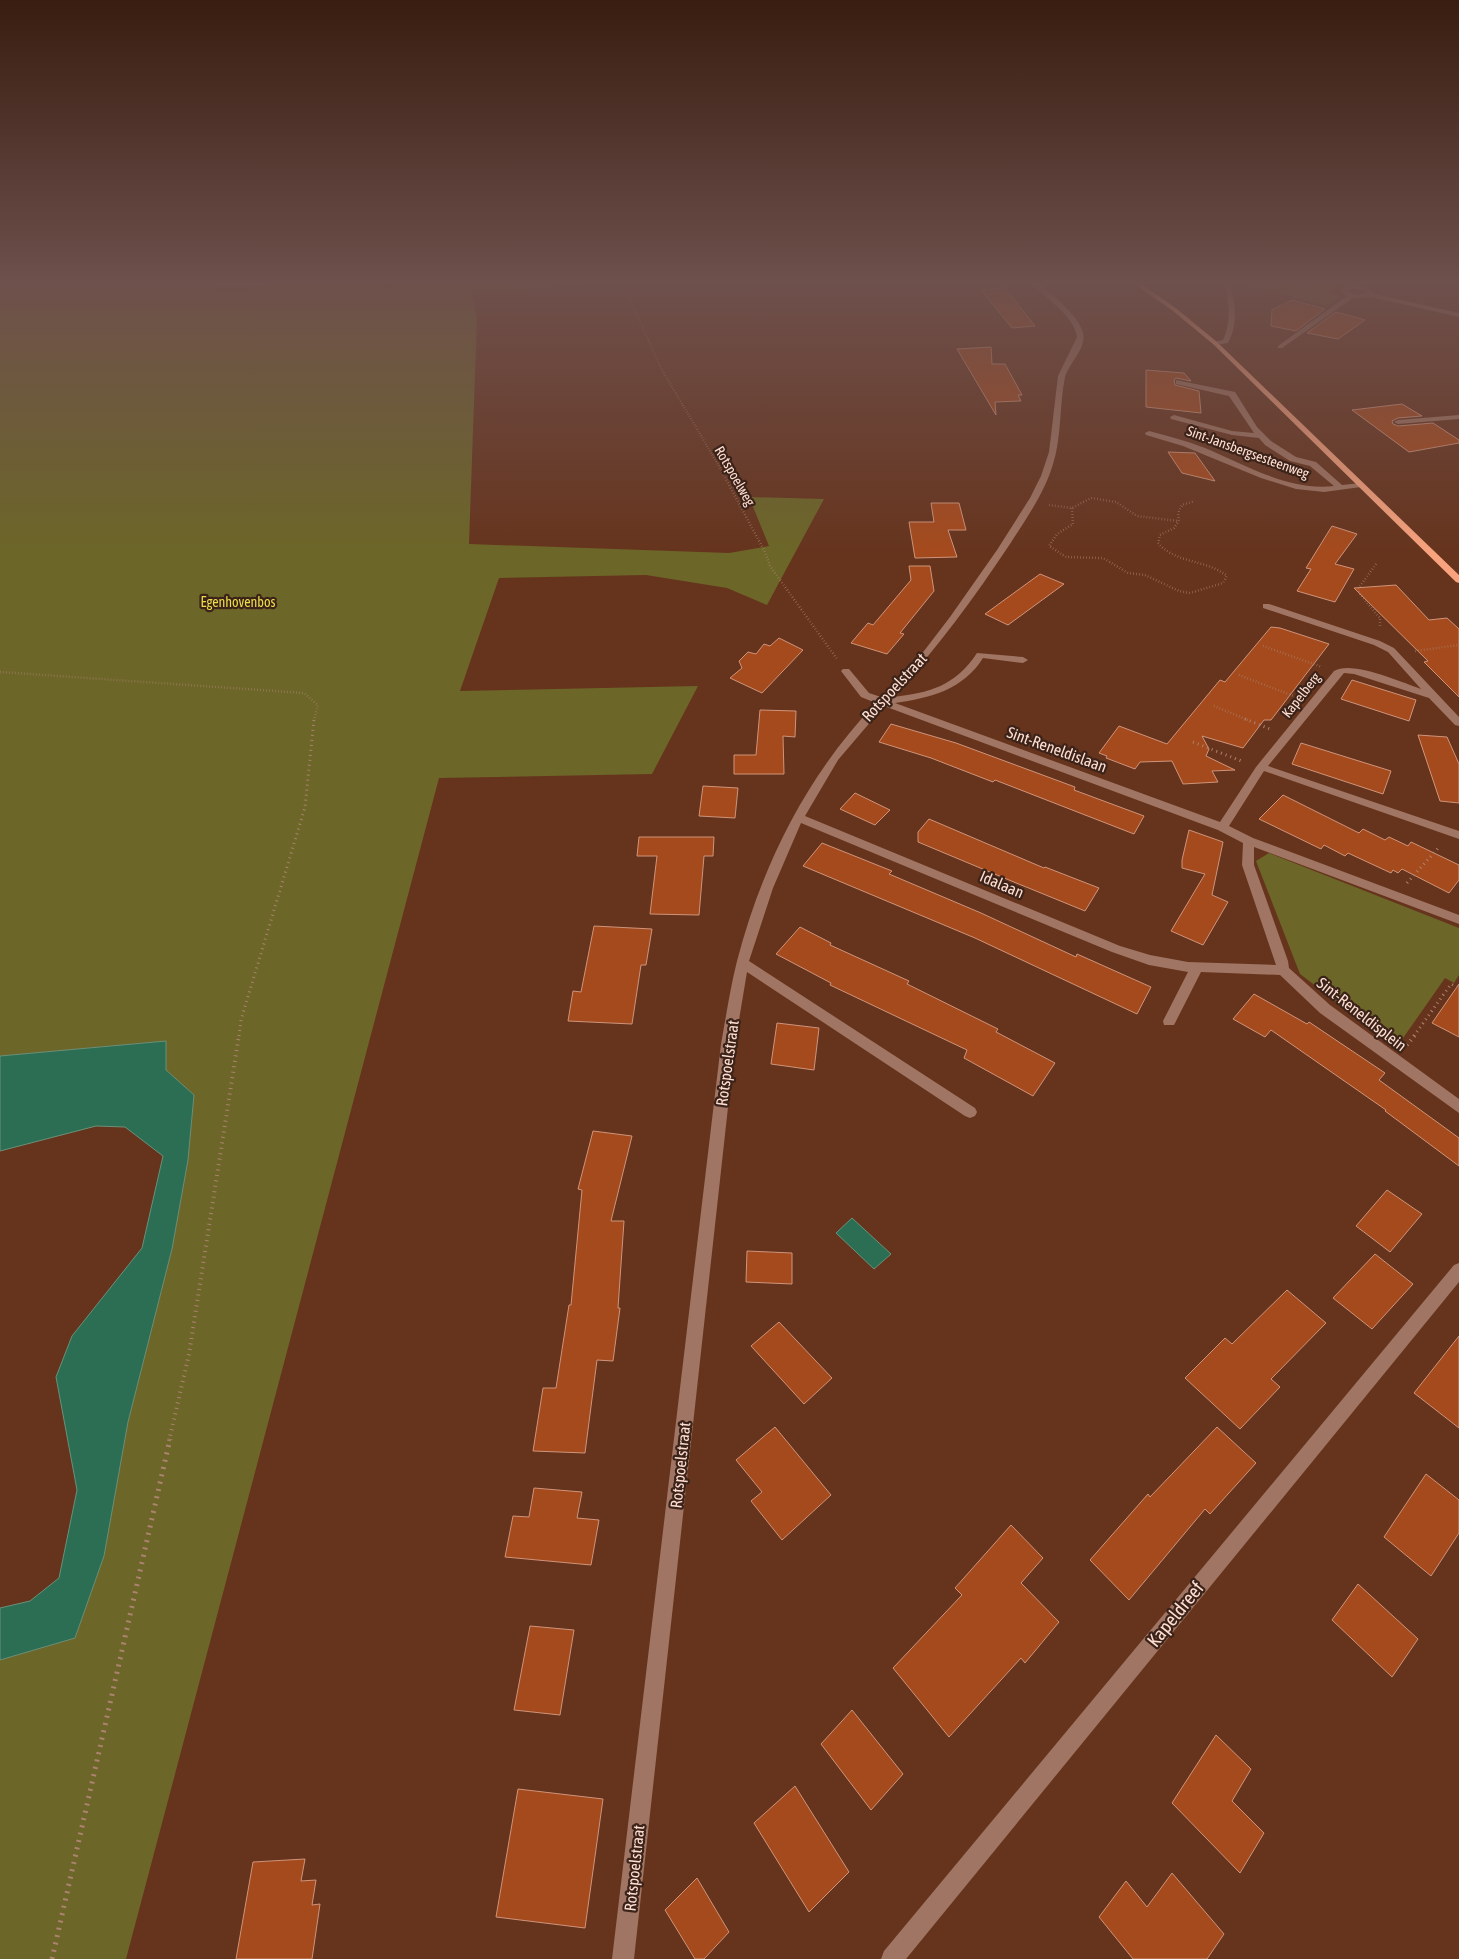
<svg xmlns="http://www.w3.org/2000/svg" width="1459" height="1959" viewBox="0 0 1459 1959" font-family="'Asap Condensed',sans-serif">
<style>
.green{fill:#6c6628}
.water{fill:#2c6e53;stroke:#6b9079}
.building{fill:#a54a1d;stroke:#cf947b}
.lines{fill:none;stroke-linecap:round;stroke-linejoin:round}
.path-far4{stroke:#ac8270;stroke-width:2;stroke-dasharray:0.5 2;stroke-linecap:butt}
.path-far3{stroke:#ac8270;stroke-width:2.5;stroke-dasharray:0.5 2.5;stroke-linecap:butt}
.path-far2{stroke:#ac8270;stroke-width:3;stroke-dasharray:1 4;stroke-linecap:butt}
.path-far1{stroke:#ac8270;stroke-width:4;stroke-dasharray:1 4.5;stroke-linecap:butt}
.path{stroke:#ac8270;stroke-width:5;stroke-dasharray:2 5.5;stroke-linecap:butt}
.minor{fill:#a07563;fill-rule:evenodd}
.major{fill:#f8a37e;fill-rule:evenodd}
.labels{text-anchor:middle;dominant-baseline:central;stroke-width:4.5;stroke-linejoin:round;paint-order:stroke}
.far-street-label{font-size:14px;fill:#feded1;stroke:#3b2319}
.far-park-label{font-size:14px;fill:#ecde48;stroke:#3b2319}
.street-label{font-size:16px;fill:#feded1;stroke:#3b2319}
.near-street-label{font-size:19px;fill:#feded1;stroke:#3b2319}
</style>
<rect width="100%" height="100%" fill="#66341d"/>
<g class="green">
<path d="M0,280H273L216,283L220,289L236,290L298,280H333L389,286L423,280H617L618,284L471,293L477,318L469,544L729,553L769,546L749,497L824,499L767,605L727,588L646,575L499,578L460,691L698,686L652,774L439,778L126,1959H0V1660L75,1638L104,1556L128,1422L172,1249L188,1160L194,1095L166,1070L165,1041L0,1056Z"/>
<path d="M1233,280H1351L1354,284L1344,282L1331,293L1340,296L1326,306L1264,289L1234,287Z"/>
<path d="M1269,853L1459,928V975L1454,983L1445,978L1401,1041L1391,1043L1300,974L1256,861Z"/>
</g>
<g class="water">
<path d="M166,1041V1070L194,1095L188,1160L172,1249L128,1422L104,1556L75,1638L0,1660V1608L30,1601L59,1578L77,1490L56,1377L72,1336L142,1248L163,1156L125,1127L96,1126L0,1151V1056Z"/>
<path d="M852,1218L891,1254L874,1269L836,1233Z"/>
</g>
<g class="building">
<path d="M1005,288L1009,293L1035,326L1012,328L981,290Z"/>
<path d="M1292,300L1325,309L1296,331L1271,326L1272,310Z"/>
<path d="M1336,312L1365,320L1338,339L1307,333Z"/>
<path d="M991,347L992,364H1005L1022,395H1018L1021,401L995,402L996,415L957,349Z"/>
<path d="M1146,370L1184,373L1191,381L1176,378L1174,380L1175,385L1199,391L1201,413L1146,407Z"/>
<path d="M1402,404L1422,416L1398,418L1392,421L1393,424L1398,426L1433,423L1459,440V443L1409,452L1352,410Z"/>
<path d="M1168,452L1195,453L1215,481L1182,473Z"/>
<path d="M931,503H959L966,530H948L957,557L915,558L909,522H934Z"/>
<path d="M1332,526L1357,534L1335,564L1354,569L1335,602L1297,591L1311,569L1306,568Z"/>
<path d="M909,566H930L934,591L900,633L904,634L887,654L851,643L868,623L873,625L911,580Z"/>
<path d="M1040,574L1064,584L1008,625L985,614Z"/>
<path d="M1396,585L1429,620L1447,618L1459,629V697L1424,662L1428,661L1354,588Z"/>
<path d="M1271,627L1280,628L1329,644L1271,720H1264L1243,748L1202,736L1209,749L1206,756L1235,770L1212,771L1218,782L1183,784L1172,761L1140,762L1135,769L1106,758L1107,756L1099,753L1119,726L1167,744L1220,680L1225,682Z"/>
<path d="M779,638L803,650L762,693L730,678L742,668L739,661L748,652L756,654L764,644L770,646Z"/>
<path d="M1352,680L1416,700L1409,721L1341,699Z"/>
<path d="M760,710L796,711L795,737L783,736L784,774H734V755H756Z"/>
<path d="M891,724L956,743L1075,787L1074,790L1144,816L1134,834L995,780L993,782L931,758L879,742Z"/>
<path d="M1418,735L1447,737L1459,764V803L1440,801Z"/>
<path d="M1301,743L1391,771L1383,794L1292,764Z"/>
<path d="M703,786L738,788L735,818L699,816Z"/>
<path d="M855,793L890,810L875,825L840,809Z"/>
<path d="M1283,795L1359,833L1363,829L1385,840L1389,837L1408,846L1411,842L1459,865V880L1449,893L1402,869L1398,873L1393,870L1391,873L1348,853L1345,856L1324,845L1321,849L1259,819Z"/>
<path d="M929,819L1044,868L1045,867L1099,888L1085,911L1009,880L918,842V832Z"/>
<path d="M1189,830L1223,842L1212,895L1228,902L1203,945L1171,931L1205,874L1182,868V860Z"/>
<path d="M639,837H714L713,856H704L699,915L650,914L657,856H637Z"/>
<path d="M822,843L892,871L889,874L981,913L1076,957L1077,954L1151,987L1137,1014L975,938L803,866Z"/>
<path d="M594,926L652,929L646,965H641L632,1024L568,1021L573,991L581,992Z"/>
<path d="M800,927L831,943L830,945L909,981L907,984L998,1029L996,1032L1055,1063L1033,1096L964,1058L967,1050L830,985L831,983L776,954Z"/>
<path d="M1459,984V1037L1432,1023Z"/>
<path d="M1254,994L1307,1024L1309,1022L1385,1073L1379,1080L1459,1138V1166L1385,1111L1386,1110L1271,1030L1265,1037L1233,1019Z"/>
<path d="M777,1023L819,1028L814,1070L771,1064Z"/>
<path d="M593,1131L632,1136L611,1221H624L618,1308H620L613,1361L597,1360L585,1453L533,1451L543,1388H556L569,1305H571L582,1190L578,1189Z"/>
<path d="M1387,1190L1422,1214L1390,1252L1356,1226Z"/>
<path d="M747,1251L792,1253V1284L746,1282Z"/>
<path d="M1375,1254L1413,1284L1372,1329L1333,1298Z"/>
<path d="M1287,1290L1326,1323L1271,1379L1280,1387L1240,1429L1185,1378L1225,1338L1232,1344Z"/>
<path d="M779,1322L832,1378L804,1404L751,1346Z"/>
<path d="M1459,1336V1428L1414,1393Z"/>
<path d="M775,1427L831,1495L782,1540L751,1501L762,1492L736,1460Z"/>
<path d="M1217,1427L1256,1463L1210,1514L1205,1509L1129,1600L1090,1560L1148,1494L1150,1497Z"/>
<path d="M1426,1474L1459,1500V1533L1431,1576L1384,1537Z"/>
<path d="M534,1488L582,1492L577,1518L599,1520L591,1565L505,1557L513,1516L529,1517Z"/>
<path d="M1011,1525L1043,1558L1021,1583L1059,1622L1025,1663L1021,1658L949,1737L893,1668L962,1595L955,1588Z"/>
<path d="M1358,1584L1418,1639L1392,1677L1332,1620Z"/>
<path d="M530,1626L574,1630L560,1715L514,1710Z"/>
<path d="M852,1710L903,1774L871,1810L821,1744Z"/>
<path d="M1216,1735L1251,1769L1232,1801L1264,1833L1240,1873L1172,1803Z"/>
<path d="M795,1786L849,1872L809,1912L754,1823Z"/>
<path d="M518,1789L603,1799L585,1928L496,1917Z"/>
<path d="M305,1859L301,1881L316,1880L312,1905L320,1904L312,1959H236L253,1862Z"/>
<path d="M1172,1873L1224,1934L1207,1959H1133L1099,1917L1126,1881L1147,1907Z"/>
<path d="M697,1878L729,1932L704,1959H695L665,1910Z"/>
</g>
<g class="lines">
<g class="path-far4">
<path d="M621,280L662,370L723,473"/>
<path d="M1241,281L1330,289"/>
</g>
<g class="path-far3">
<path d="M722,472L765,552L770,566L837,659"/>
<path d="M1049,505L1072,508L1091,498L1116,502L1137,516L1179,521L1178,513L1182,505L1195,501"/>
<path d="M1072,508L1073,524L1057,534L1049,546L1066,557L1103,558L1128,573L1145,575L1179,591L1190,593L1223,583L1227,576C1206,559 1176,564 1158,543L1160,535L1174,528L1179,521"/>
<path d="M1376,564L1358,589L1359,593L1380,618V628"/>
<path d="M1263,646L1322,667"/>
<path d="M1415,651L1459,645"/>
<path d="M0,672L304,693L318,705L314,720"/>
<path d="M1239,675L1296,697"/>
<path d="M1214,706L1248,720"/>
</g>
<g class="path-far2">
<path d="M1245,719L1270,729"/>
<path d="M1193,742L1244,762"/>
<path d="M1407,883L1440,846"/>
<path d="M239,1036L241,1020L305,807L314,719"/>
<path d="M1414,1036L1451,984L1459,988"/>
</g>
<g class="path-far1">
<path d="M1407,1045L1415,1035"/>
<path d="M169,1441L189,1354L239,1035"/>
</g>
<path class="path" d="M52,1959L170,1439"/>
<g class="minor">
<path d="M270,280H287L249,287H221L218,285L221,283H249Z"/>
<path d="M336,280H389L372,284Z"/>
<path d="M1028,280H1035C1049,292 1079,315 1083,333C1087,348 1069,363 1065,377C1059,406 1062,436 1053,464C1045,492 1026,519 1010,544C974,598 937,649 892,697C930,693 955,686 977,653L1023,657L1028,660L1023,663L983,658C963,690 930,698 895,703L1220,822L1256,767L1334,671C1352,660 1401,682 1421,689L1388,652L1374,645L1263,608V604H1269L1380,641L1394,648L1459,717V726L1455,725L1429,698L1354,674L1344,673L1268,766L1459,831V839L1264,771L1229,826L1253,838L1459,915V924L1254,847V865L1288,961L1289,968L1330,1005L1459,1099V1113L1320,1013L1280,975L1201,972L1174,1025H1164L1163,1021L1188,972L1149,965L1112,952L801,823L773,888L749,961L975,1108L977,1112L975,1116L970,1118L965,1116L747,972L735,1044L634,1959H612L721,1044C726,1017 730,989 737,961C762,865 807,775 876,703L861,697L841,671L843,669H849L869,693L881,697L924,651L950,617L997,550L1030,498L1041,476L1049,452L1058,376L1077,337C1075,316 1042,295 1028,280ZM884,706L1218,830L1243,843L1242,865L1276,965L1188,962L1150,955L1120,946L805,816L838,760Z"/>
<path d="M1223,280H1229C1235,301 1239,323 1228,343L1215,345L1212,343L1213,342L1223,340C1232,321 1229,300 1223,280Z"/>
<path d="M1354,285L1367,287L1375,294L1459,313V317L1371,297L1353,298L1282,348H1278V346L1347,296L1340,291L1345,286ZM1350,289H1362L1368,293L1357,295L1347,291Z"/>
<path d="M1176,380L1235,392L1257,427L1271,441L1296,457L1316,462L1342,485L1361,483L1365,485L1361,487L1324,492L1296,489L1261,478L1183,446L1146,435L1145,433L1149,431C1168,436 1187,441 1205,448C1246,465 1288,491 1334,486L1310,466L1290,461L1265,445L1259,438L1232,435L1171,419L1170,417L1174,415L1232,431L1254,433L1229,396L1176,384Z"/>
<path d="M1459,415V419L1398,424L1394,422L1398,420Z"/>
<path d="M1459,1263V1282L906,1959H881L884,1951L1454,1265Z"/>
</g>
<path class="major" d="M1129,280H1136L1177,309L1217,342L1459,575V583L1456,582L1213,344L1173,311Z"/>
</g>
<linearGradient id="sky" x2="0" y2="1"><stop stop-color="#381d10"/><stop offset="0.51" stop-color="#6e504c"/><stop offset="1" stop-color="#6e504c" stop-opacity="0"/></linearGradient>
<rect width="1459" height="554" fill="url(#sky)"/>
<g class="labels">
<g class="far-street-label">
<text transform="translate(1248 452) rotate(20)">Sint-Jansbergsesteenweg</text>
<text transform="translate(735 476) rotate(60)">Rotspoelweg</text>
<text transform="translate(1301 695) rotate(-52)">Kapelberg</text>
</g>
<g class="far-park-label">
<text x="238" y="602">Egenhovenbos</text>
</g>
<g class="street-label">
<text transform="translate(894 687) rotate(-47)">Rotspoelstraat</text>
<text transform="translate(1057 749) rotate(20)">Sint-Reneldislaan</text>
<text transform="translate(1002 884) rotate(23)">Idalaan</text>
<text transform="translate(1362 1014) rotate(38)">Sint-Reneldisplein</text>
<text transform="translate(727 1063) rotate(-82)">Rotspoelstraat</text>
<text transform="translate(680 1465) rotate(-84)">Rotspoelstraat</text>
<text transform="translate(634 1868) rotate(-84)">Rotspoelstraat</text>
</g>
<g class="near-street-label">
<text transform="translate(1175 1614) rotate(-51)">Kapeldreef</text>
</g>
</g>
</svg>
